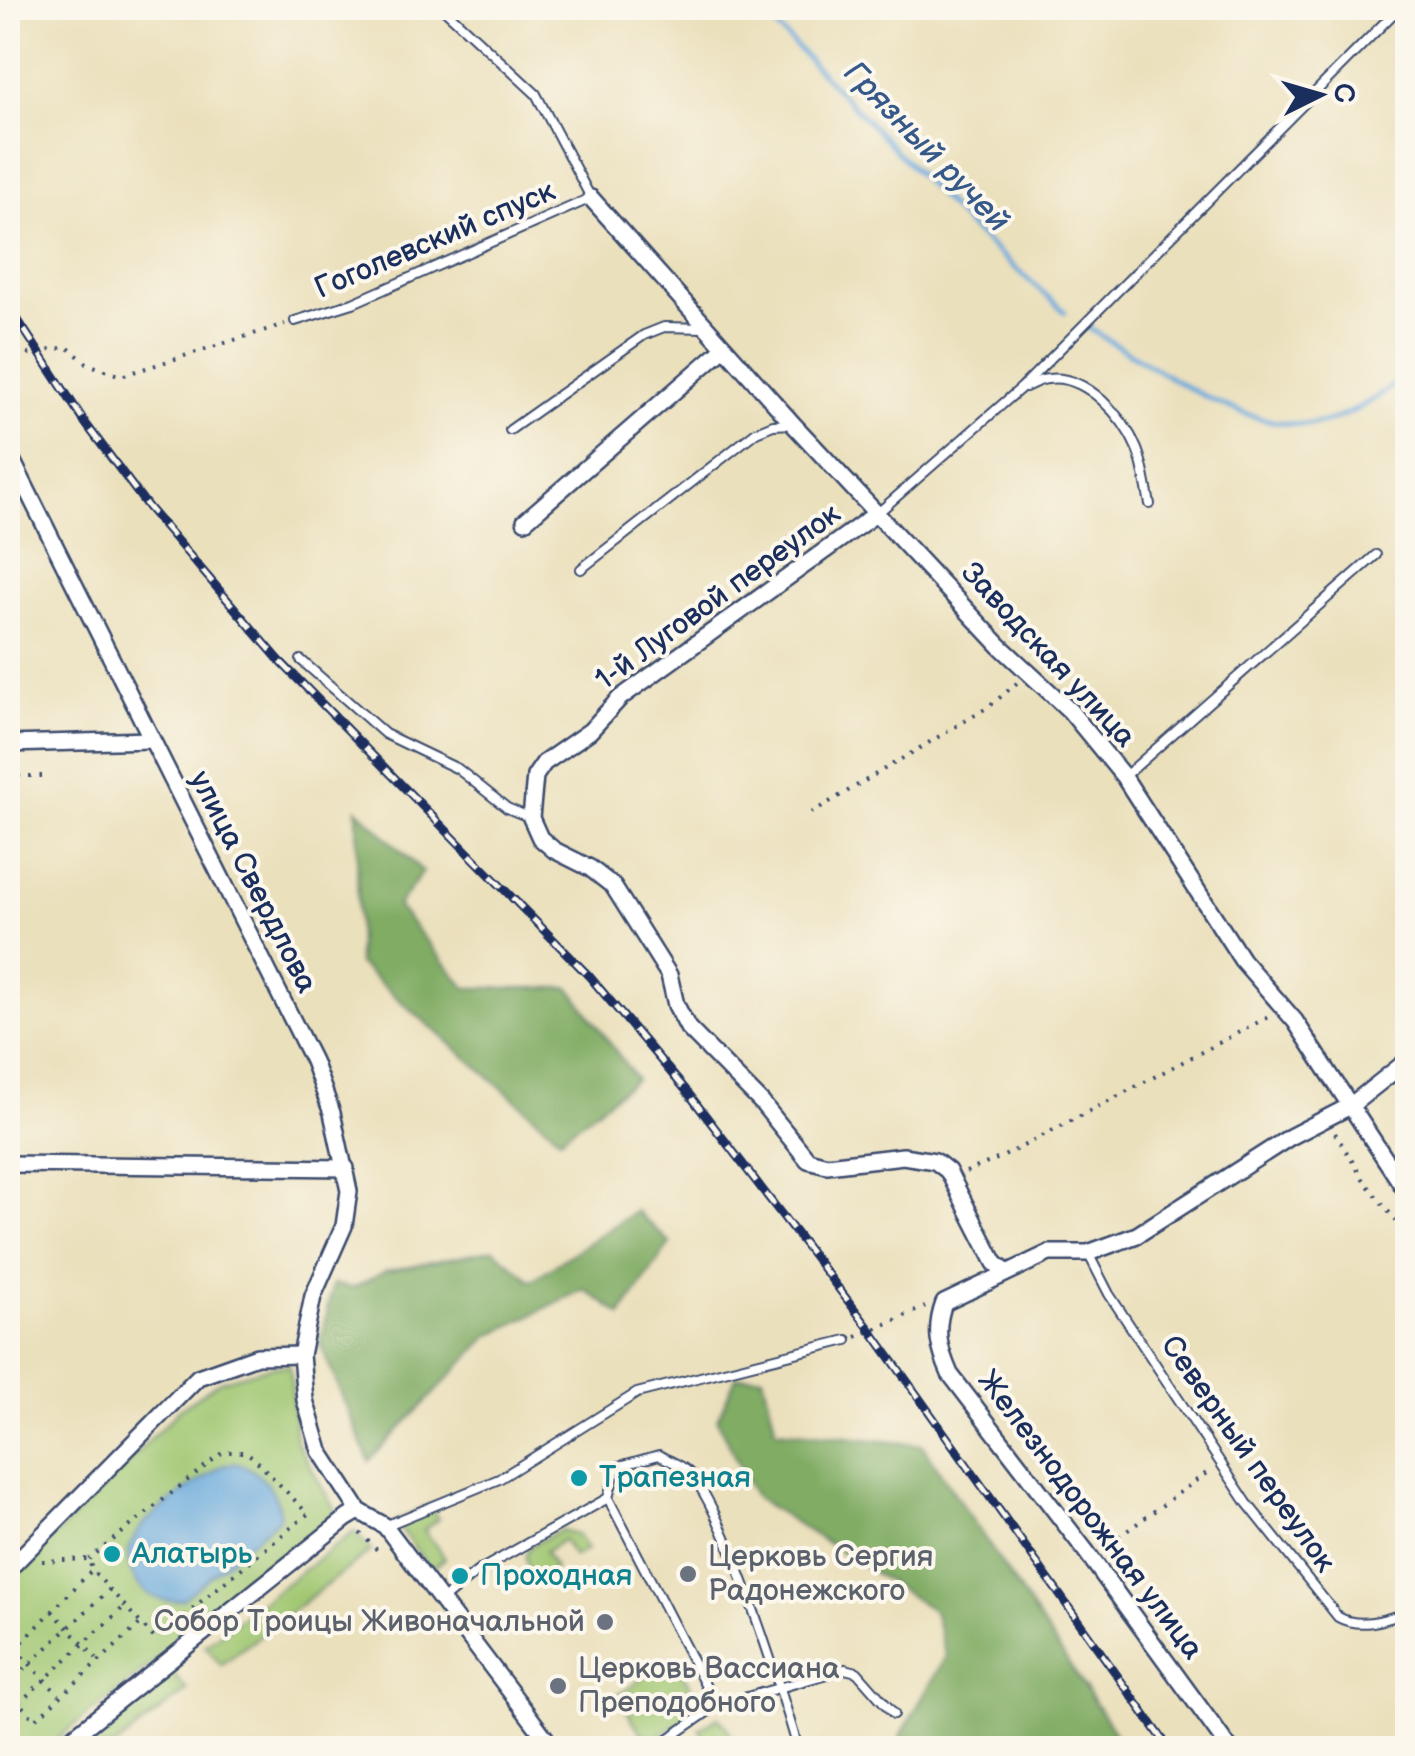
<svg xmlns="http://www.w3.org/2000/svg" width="1415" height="1756" viewBox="0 0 1415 1756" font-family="'Balsamiq Sans',sans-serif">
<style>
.green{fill:#a1c772;stroke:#5e7b68;stroke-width:2.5}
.forest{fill:#80ac64;stroke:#4e6e61;stroke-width:2.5}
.water{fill:#67a8db;stroke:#416c9c;stroke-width:2.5}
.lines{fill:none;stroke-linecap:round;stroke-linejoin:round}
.stream{stroke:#67a8db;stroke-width:5}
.lane-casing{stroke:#3a4a6c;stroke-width:12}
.street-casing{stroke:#3a4a6c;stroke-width:20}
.path{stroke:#3a4a6c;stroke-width:4;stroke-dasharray:2.5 8;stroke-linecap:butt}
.lane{stroke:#fff;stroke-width:8}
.street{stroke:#fff;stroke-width:15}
.rail-casing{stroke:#1b2f5e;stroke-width:9}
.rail{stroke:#fbf7ec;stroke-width:5;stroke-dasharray:15;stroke-linecap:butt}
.culture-dot{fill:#0f9aa8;stroke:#fbf7ec;stroke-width:4}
.worship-dot{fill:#6b7280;stroke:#fbf7ec;stroke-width:4}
.labels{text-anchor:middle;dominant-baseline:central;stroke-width:8;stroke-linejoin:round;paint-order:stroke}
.street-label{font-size:30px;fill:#1b2f5e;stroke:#fbf7ec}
.culture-label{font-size:30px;fill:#0d838f;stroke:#fbf7ec;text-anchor:start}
.worship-label{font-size:30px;fill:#5b616d;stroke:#fbf7ec;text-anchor:start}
.water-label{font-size:32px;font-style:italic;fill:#36598a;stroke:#fbf7ec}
</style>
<rect width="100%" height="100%" fill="#fbf7ec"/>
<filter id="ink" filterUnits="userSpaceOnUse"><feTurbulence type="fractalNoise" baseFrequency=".01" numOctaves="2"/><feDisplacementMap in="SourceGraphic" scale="20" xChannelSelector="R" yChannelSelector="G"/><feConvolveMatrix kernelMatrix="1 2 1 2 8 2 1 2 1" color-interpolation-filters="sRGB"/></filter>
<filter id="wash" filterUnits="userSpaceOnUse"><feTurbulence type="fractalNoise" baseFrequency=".0048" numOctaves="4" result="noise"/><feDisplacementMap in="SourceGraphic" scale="40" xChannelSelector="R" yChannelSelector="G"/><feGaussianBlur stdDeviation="2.25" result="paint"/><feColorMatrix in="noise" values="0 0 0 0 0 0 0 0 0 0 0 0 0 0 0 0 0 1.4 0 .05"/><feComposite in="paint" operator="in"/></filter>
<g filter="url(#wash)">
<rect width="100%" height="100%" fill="#ebe0bc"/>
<g class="green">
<path d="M274,1366H290L296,1441L335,1510L328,1525L46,1748H8V1583L181,1408L220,1381Z"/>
<path d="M430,1505L438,1519L424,1530L445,1558L431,1570L395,1522Z"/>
<path d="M561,1530L577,1534L587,1549L574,1556L563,1540L545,1552L555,1568L535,1580C513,1547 533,1545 561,1530Z"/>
<path d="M355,1531L371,1551L221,1665L205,1645Z"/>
<path d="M673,1658L696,1696L694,1713L654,1739L641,1733L617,1695Z"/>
<path d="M172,1672L187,1690L113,1748H78Z"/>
<path d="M718,1717L727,1727L736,1748H710L699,1729Z"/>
</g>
<g class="forest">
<path d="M357,809L423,872L397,906L466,988H570L636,1079L560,1138L358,964Z"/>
<path d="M636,1211L670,1243L621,1315L584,1289L489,1336L369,1461L320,1343L333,1284L353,1288L386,1271L494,1249L531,1281Z"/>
<path d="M763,1376L776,1430L922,1445L1125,1748H894L946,1656L934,1611L755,1497L717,1420L736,1377Z"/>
</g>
<path class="water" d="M234,1463C256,1466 282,1495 279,1518L183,1599C166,1603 152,1600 140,1586C96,1535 188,1491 222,1466Z"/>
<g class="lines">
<g class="stream">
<path d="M759,8L970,228L1065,312"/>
<path d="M1088,328C1153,365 1252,441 1328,421C1359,412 1383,393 1408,374"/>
</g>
</g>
</g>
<g filter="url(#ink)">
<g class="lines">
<g class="lane-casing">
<g id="lane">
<path d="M295,321L353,303L591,198L536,94L443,8"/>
<path d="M1026,387C1032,384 1041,379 1048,379C1087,374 1124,418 1137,449C1144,466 1146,486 1150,504"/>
<path d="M510,430L644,335L664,327L704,328"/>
<path d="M879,512L1021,388L1399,8"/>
<path d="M581,569L756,432L773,425L793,424"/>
<path d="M301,660L385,734L458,769L507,808L531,818"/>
<path d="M1124,777L1376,555"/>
<path d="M1088,1253L1109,1294L1247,1503L1338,1617C1359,1629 1386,1620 1408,1612"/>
<path d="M608,1498L716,1706"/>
<path d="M385,1526L499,1479L637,1393L847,1340"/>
<path d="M441,1601L478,1571L608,1498L616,1467L659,1455C667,1460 679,1464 686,1470C722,1498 783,1697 798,1748"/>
<path d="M655,1748L716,1706L845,1669L857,1672L894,1714"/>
</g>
</g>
<g class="street-casing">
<g id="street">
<path d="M591,198L793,424L1000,646L1070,711L1124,777L1242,960L1295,1021L1408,1194"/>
<path d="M8,452L313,1061L332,1113L349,1191L344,1226L313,1296L301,1355L305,1400L320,1451L359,1511L385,1526L553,1748"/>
<path d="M877,513L620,698L590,731L544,763L535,776L531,818L540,838L554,850L590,868L613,886L669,975L676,1005L688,1028L762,1103L808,1160L827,1165L903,1156L935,1161L948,1171L995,1263L1006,1272"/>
<path d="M525,521L724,348"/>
<path d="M8,744L151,740"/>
<path d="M8,1164L346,1168"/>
<path d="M8,1570L198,1377L257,1356L301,1355"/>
<path d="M59,1748L347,1518L359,1511"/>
<path d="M1229,1748L1085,1550L950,1374C939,1349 934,1330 944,1303L1049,1253H1088L1137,1235L1290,1137L1350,1106L1408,1060"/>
</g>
</g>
<g class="path">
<path d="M8,354L12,357L67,347L88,364L121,376L285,324"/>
<path d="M8,776H49"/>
<path d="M811,813L990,706L1018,682"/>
<path d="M1335,1133L1365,1182L1408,1236"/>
<path d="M966,1172L1004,1156L1268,1017"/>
<path d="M856,1337L925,1307"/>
<path d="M360,1533L378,1551"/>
<path d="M1102,1549L1212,1469"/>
<path d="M42,1561L89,1559L92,1570L155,1639L308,1514L253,1457L245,1452H223L89,1559"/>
<path d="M52,1611L99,1661"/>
<path d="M8,1641L59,1695"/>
<path d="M8,1657L92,1570"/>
<path d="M8,1684L110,1589"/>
<path d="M8,1691L35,1720L141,1623"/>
<path d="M19,1703L125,1606"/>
<path d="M8,1739L17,1748"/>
</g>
<use href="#lane" class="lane"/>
<use href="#street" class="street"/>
<g class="rail-casing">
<path id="rail" d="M8,305L86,424L148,507L279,660L589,976L685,1089L872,1332L1169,1748"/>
</g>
<use href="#rail" class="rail"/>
</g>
</g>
<g class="culture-dot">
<circle cx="579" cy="1478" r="10"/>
<circle cx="112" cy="1554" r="10"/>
<circle cx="460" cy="1576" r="10"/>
</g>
<g class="worship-dot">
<circle cx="688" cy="1574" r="10"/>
<circle cx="605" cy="1622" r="10"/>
<circle cx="558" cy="1686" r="10"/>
</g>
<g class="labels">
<g class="street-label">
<text transform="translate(435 240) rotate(-23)">Гоголевский спуск</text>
<text transform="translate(718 597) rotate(-36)">1-й Луговой переулок</text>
<text transform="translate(1048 655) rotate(47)">Заводская улица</text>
<text transform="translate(253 882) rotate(63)">улица Свердлова</text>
<text transform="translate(1248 1454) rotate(55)">Северный переулок</text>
<text transform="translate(1090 1515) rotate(53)">Железнодорожная улица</text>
</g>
<g class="culture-label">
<text x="599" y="1478">Трапезная</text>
<text x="132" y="1554">Алатырь</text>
<text x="480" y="1576">Проходная</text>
</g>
<g class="worship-label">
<text x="708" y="1557">Церковь Сергия<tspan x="708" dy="34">Радонежского</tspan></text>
<text x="585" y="1622" text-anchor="end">Собор Троицы Живоначальной</text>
<text x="578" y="1669">Церковь Вассиана<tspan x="578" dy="34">Преподобного</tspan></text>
</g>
<g class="water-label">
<text transform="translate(926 147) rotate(46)">Грязный ручей</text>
</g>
</g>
<rect width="1415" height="1756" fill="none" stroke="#fbf7ec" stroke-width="40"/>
<g transform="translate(1320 95) rotate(85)" stroke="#fbf7ec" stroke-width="8" paint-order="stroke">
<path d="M0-8L18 38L0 25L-18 38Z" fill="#1b2f5e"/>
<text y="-15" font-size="28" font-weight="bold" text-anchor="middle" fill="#1b2f5e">С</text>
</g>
</svg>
